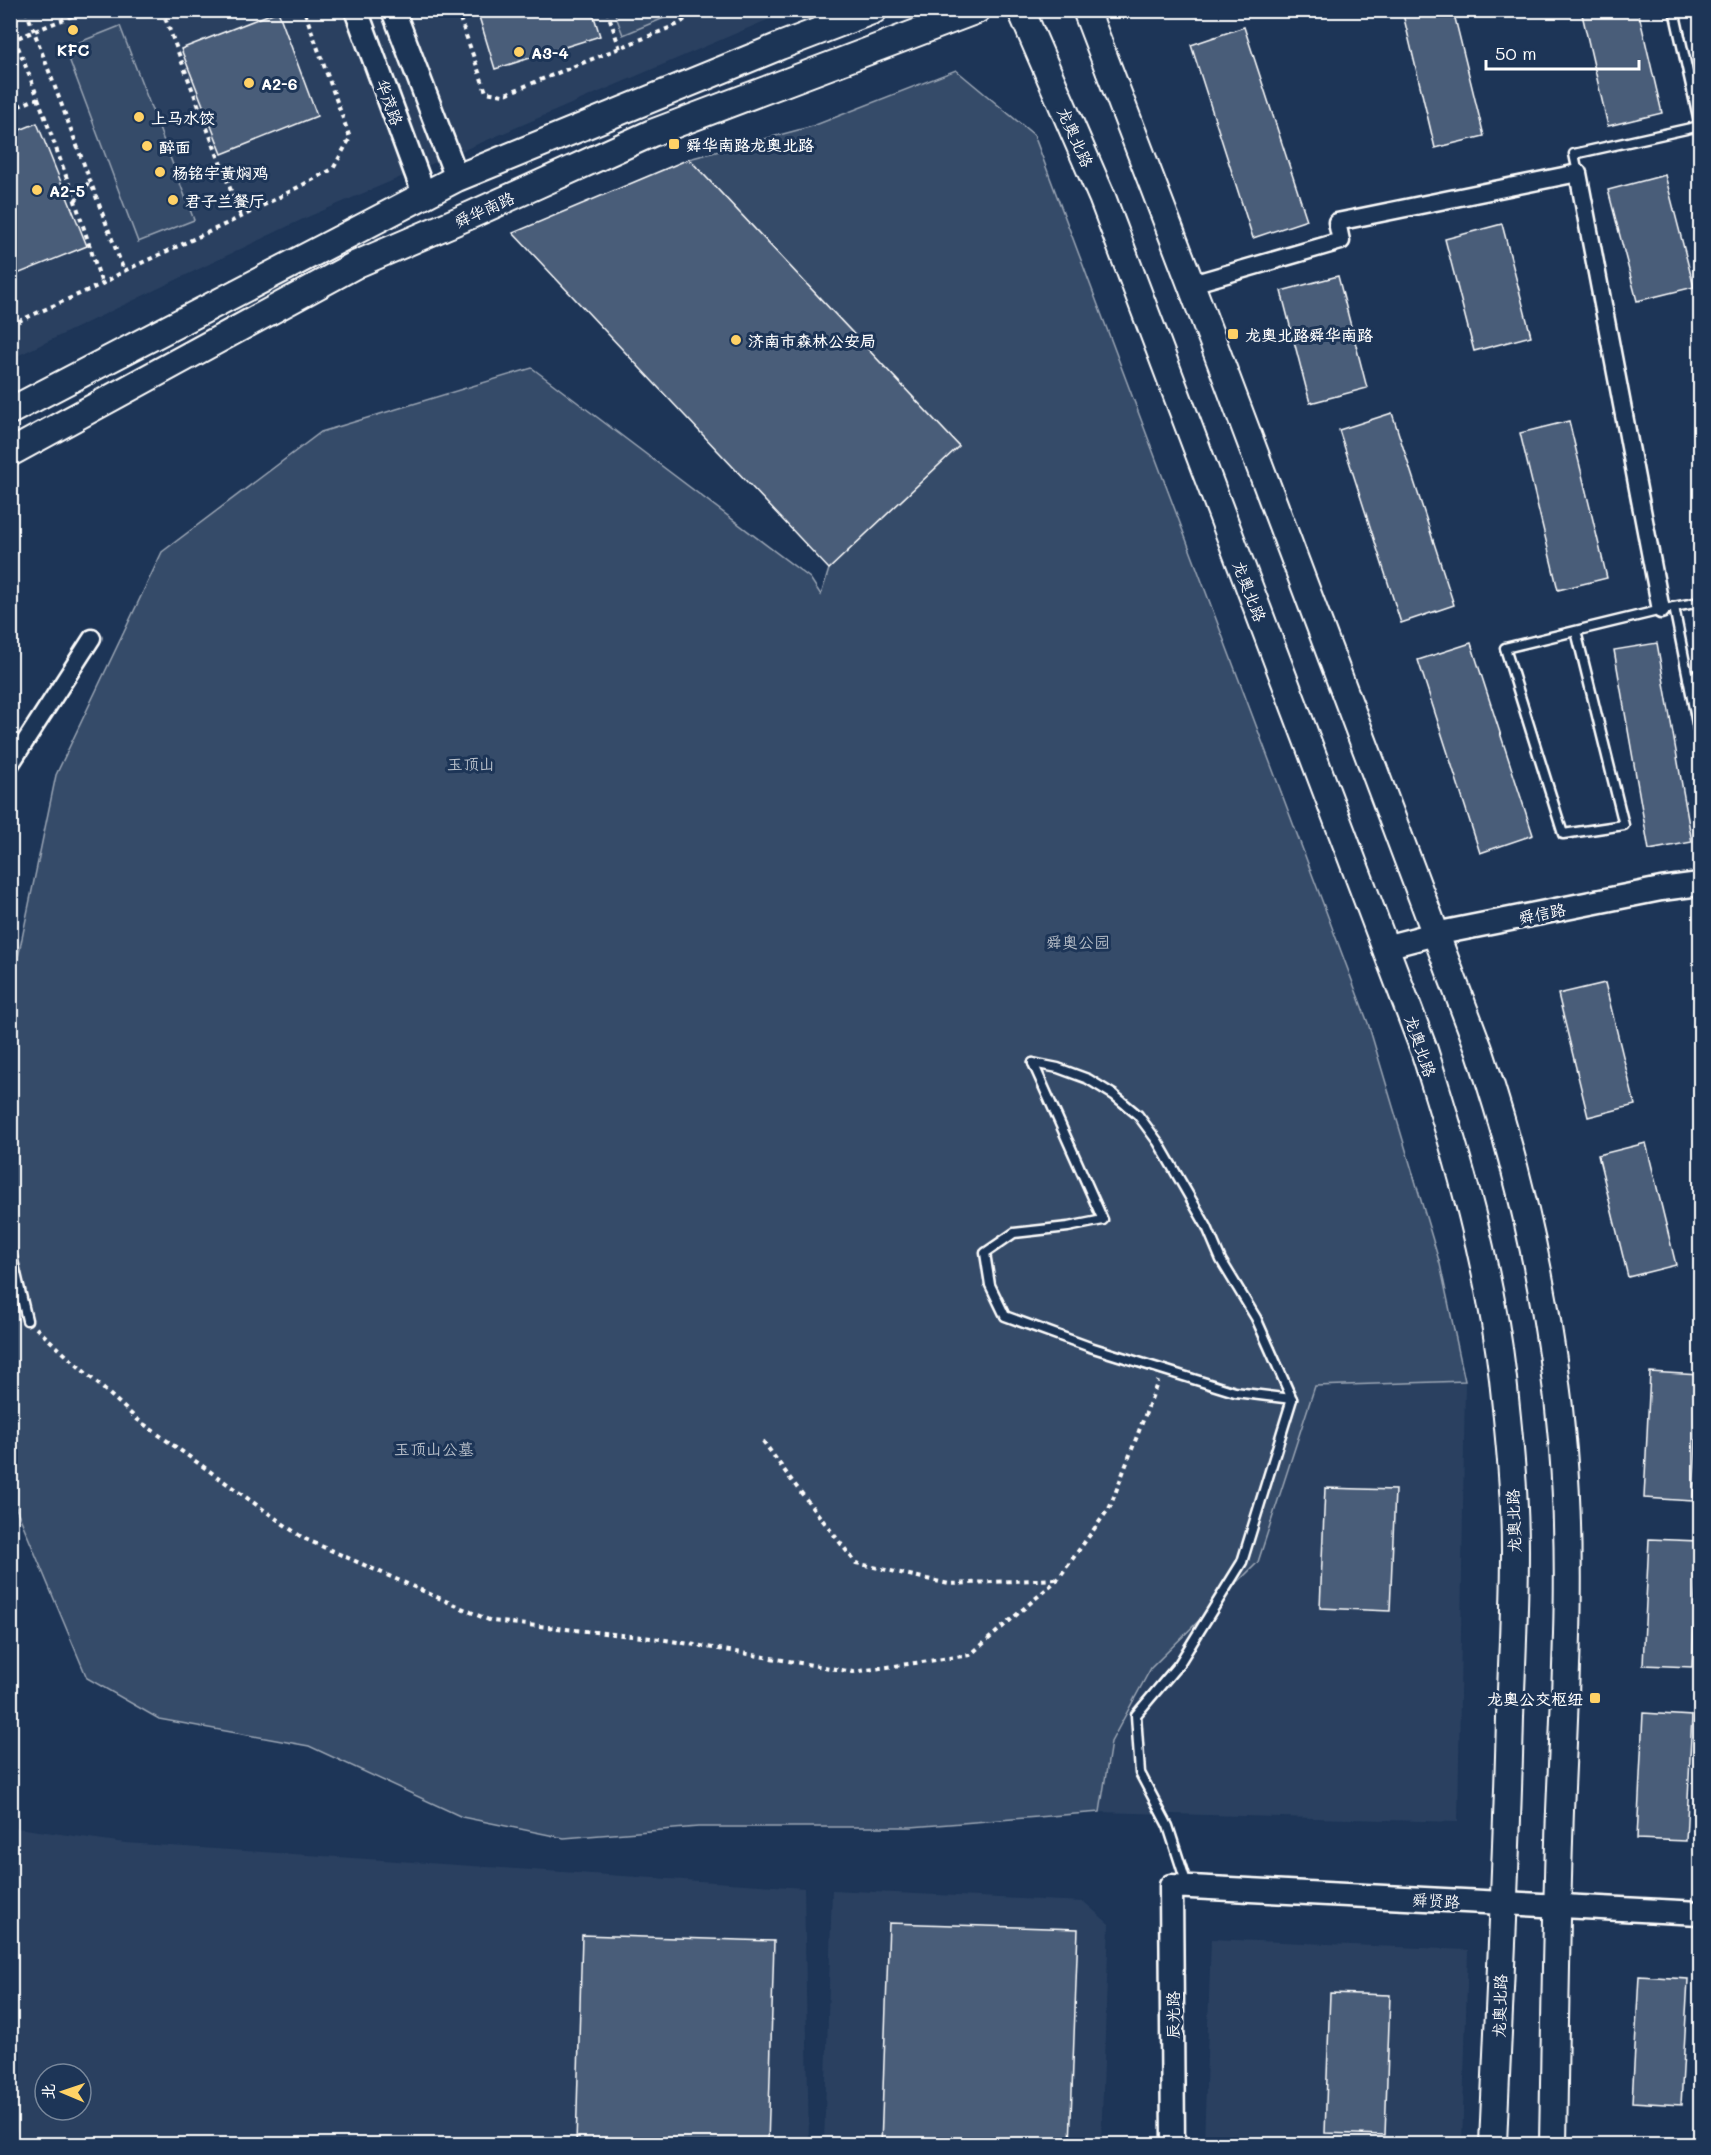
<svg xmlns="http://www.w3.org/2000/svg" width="1711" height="2155" viewBox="0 0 1711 2155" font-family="Mali,'LXGW WenKai TC',sans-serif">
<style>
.built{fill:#2a4161;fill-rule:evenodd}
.green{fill:#364b69;stroke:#9aa5b4;stroke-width:1.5}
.building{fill:#4a5d79;stroke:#fff;stroke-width:1.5}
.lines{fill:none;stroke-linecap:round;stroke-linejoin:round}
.lane-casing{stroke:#fff;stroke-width:13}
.street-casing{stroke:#fff;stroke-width:21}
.secondary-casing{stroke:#fff;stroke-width:27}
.primary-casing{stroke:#fff;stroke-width:30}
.path{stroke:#fff;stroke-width:4;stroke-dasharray:4.5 4.5;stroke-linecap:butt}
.lane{stroke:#1d3557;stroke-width:8}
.street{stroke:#1d3557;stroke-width:16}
.secondary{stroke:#1d3557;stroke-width:22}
.primary{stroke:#1d3557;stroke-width:26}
.poi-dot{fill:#ffd166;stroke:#1d3557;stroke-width:2}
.labels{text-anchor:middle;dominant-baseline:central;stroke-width:6;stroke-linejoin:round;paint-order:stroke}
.poi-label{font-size:16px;font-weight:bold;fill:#fff;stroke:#1d3557;text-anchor:start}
.street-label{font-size:16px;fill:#fff;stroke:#1d3557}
.park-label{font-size:16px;fill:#b9c0ca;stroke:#1d3557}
</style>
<rect width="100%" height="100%" fill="#1d3557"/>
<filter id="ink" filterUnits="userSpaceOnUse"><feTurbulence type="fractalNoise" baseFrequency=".0167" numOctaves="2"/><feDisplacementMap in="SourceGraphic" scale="12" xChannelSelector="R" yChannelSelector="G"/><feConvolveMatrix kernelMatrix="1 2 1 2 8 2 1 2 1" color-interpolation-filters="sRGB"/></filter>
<g filter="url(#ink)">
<g class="built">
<path d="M11,11H788L303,219L11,359Z"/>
<path d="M1465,1381L1458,1822L1100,1812L1111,1742L1151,1668L1258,1562L1315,1386Z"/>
<path d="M10,1827L125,1843L804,1888L809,2144H21L10,2112ZM45,2074H81V2110H45Z"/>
<path d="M832,1890L1084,1902L1109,1924L1101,2144H824Z"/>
<path d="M1211,1939L1468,1950L1462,2144H1204Z"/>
</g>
<g class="green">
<path d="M614,11V10L681,11L623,35Z"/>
<path d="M120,26L194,220L138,242L65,48Z"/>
<path d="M956,70L1034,135L1368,1023L1440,1264L1465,1381L1315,1386L1258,1562L1151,1668L1111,1742L1100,1812L911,1827H698L564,1838L462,1817L309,1746L159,1719L87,1678L11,1496V991L56,775L162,552L321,432L532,368L810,578L821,595L829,569L959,446L689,159L813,126Z"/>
</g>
<g class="building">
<path d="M477,10H592L600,36L495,69Z"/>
<path d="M1402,10H1453L1484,136L1435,148Z"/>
<path d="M1581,10H1638L1662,113L1608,126Z"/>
<path d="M278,11L317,116L222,154L181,49Z"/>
<path d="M1244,27L1307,220L1253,238L1191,45Z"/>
<path d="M37,123L87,246L10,277V134Z"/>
<path d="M689,159L959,446L829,569L513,233Z"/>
<path d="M1665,175L1694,287L1637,301L1608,190Z"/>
<path d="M1502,224L1531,336L1474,351L1445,239Z"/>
<path d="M1338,276L1367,388L1310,403L1281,291Z"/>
<path d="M1392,413L1454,605L1401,623L1339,430Z"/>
<path d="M1569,421L1607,578L1558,590L1520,433Z"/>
<path d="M1471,643L1533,835L1480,853L1418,660Z"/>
<path d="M1657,643L1692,842L1649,850L1614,650Z"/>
<path d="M1605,983L1635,1105L1588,1117L1558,994Z"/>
<path d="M1646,1143L1676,1265L1628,1277L1598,1155Z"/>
<path d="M1650,1372L1699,1375L1693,1501L1644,1498Z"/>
<path d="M1325,1488L1395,1490L1390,1611L1320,1608Z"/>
<path d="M1649,1539L1698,1541L1692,1667L1643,1665Z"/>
<path d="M1643,1713L1692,1716L1686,1841L1637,1839Z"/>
<path d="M889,1923L1078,1929L1070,2145H881Z"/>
<path d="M582,1935L774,1941L768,2145H576Z"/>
<path d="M1639,1976L1688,1979L1681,2105L1632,2102Z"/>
<path d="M1330,1993L1390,1995L1385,2135L1325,2133Z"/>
</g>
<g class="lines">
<g class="lane-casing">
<g id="lane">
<path d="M1674,10L1700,126"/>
<path d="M1578,173L1574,154L1700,126"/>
<path d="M1576,631L1624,825L1563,834L1505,648L1674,607"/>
<path d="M1700,675L1688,678L1700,739"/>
<path d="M1688,678L1674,607L1700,602"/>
<path d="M1033,1063L1058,1068L1088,1079L1114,1095L1138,1115L1158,1142L1207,1227L1221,1260L1256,1318L1292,1399L1242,1562L1179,1664L1136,1715L1140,1773L1168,1826L1187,1885"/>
<path d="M1033,1063L1103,1220L1068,1227L1014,1233L985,1253L990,1285L1005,1316L1090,1347L1235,1392L1292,1399"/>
<path d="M10,1248L27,1320"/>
</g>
</g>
<g class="street-casing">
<g id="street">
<path d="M1192,284L1341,241L1337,222L1578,173L1661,610"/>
<path d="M10,765L92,638"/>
</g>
</g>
<g class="secondary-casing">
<g id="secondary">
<path d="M356,10L424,194"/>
<path d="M393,10L457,178"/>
<path d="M1385,947L1435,934L1661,889L1700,884"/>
<path d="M1173,2144L1171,1886L1700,1913"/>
</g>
</g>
<g class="primary-casing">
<g id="primary">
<path d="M1021,10L1102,197L1424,1050C1458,1157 1490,1266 1503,1379C1509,1435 1515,1493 1515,1550C1515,1606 1512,1662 1510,1717C1507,1860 1499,2002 1493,2144"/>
<path d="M1086,10L1213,342L1479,1049C1522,1178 1552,1314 1563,1450C1573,1570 1565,1691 1560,1811C1556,1922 1555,2033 1553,2144"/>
<path d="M10,411L457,178L780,46L874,10"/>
<path d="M10,453L357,264L471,215L652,133L977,10"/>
</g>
</g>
<g class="path">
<path d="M26,10L124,271L241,217L333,169L350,138L304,10"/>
<path d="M162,10L241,217"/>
<path d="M457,10L486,92L503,95L679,24L696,10"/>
<path d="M607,10L620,49"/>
<path d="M10,41L87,10"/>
<path d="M38,98L75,201L102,284"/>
<path d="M10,110L38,98L15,39"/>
<path d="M75,201L89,182"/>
<path d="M10,325L102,284L124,271"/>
<path d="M36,1328L138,1420L303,1538L491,1621L660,1639L853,1672L970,1655L1058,1579L1110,1507L1158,1381"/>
<path d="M763,1441L792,1481L856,1563L949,1584L1057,1579"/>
</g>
<use href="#lane" class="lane"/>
<use href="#street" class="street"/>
<use href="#secondary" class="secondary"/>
<use href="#primary" class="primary"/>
</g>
</g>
<g class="poi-dot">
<circle cx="73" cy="30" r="6"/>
<circle cx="519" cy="52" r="6"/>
<circle cx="249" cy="83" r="6"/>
<circle cx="139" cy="117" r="6"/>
<rect x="668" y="138" width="12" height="12" rx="3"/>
<circle cx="147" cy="146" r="6"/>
<circle cx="160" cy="172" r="6"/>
<circle cx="37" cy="190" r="6"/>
<circle cx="173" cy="200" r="6"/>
<rect x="1227" y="328" width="12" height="12" rx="3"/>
<circle cx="736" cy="340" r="6"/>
<rect x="1589" y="1692" width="12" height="12" rx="3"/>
</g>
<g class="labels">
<g class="poi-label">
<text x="73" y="49" text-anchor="middle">KFC</text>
<text x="531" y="52">A3-4</text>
<text x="261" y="83">A2-6</text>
<text x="151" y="117">上马水饺</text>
<text x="686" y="144">舜华南路龙奥北路</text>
<text x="159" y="146">醉面</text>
<text x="172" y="172">杨铭宇黄焖鸡</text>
<text x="49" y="190">A2-5</text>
<text x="185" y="200">君子兰餐厅</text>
<text x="1245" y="334">龙奥北路舜华南路</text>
<text x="748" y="340">济南市森林公安局</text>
<text x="1583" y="1698" text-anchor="end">龙奥公交枢纽</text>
</g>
<g class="street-label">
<text transform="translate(390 102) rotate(70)">华茂路</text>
<text transform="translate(1076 137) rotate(66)">龙奥北路</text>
<text transform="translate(484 209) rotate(-24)">舜华南路</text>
<text transform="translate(1250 591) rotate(69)">龙奥北路</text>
<text transform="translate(1542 913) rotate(-11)">舜信路</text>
<text transform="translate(1421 1046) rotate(71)">龙奥北路</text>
<text transform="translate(1513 1521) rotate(-92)">龙奥北路</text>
<text transform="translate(1436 1900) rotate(3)">舜贤路</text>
<text transform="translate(1499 2006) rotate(-88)">龙奥北路</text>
<text transform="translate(1172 2015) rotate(-90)">辰光路</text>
</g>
<g class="park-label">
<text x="471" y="763">玉顶山</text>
<text x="1078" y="941">舜奥公园</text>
<text x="434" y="1448">玉顶山公墓</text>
</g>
</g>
<rect width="1711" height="2155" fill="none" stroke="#1d3557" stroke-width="36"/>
<rect x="18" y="18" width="1675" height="2119" fill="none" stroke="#fff" stroke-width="2" filter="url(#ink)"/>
<g transform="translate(63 2092) rotate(272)"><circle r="28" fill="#1d3557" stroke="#77869a" stroke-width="1.5"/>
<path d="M0-4.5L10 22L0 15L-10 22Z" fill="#ffd166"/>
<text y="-9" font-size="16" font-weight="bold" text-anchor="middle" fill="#ffffff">北</text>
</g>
<path d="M1486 60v9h153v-9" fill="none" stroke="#ffffff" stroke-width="3"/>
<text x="1495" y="60" font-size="18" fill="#ffffff" stroke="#1d3557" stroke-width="4.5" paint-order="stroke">50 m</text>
</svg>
